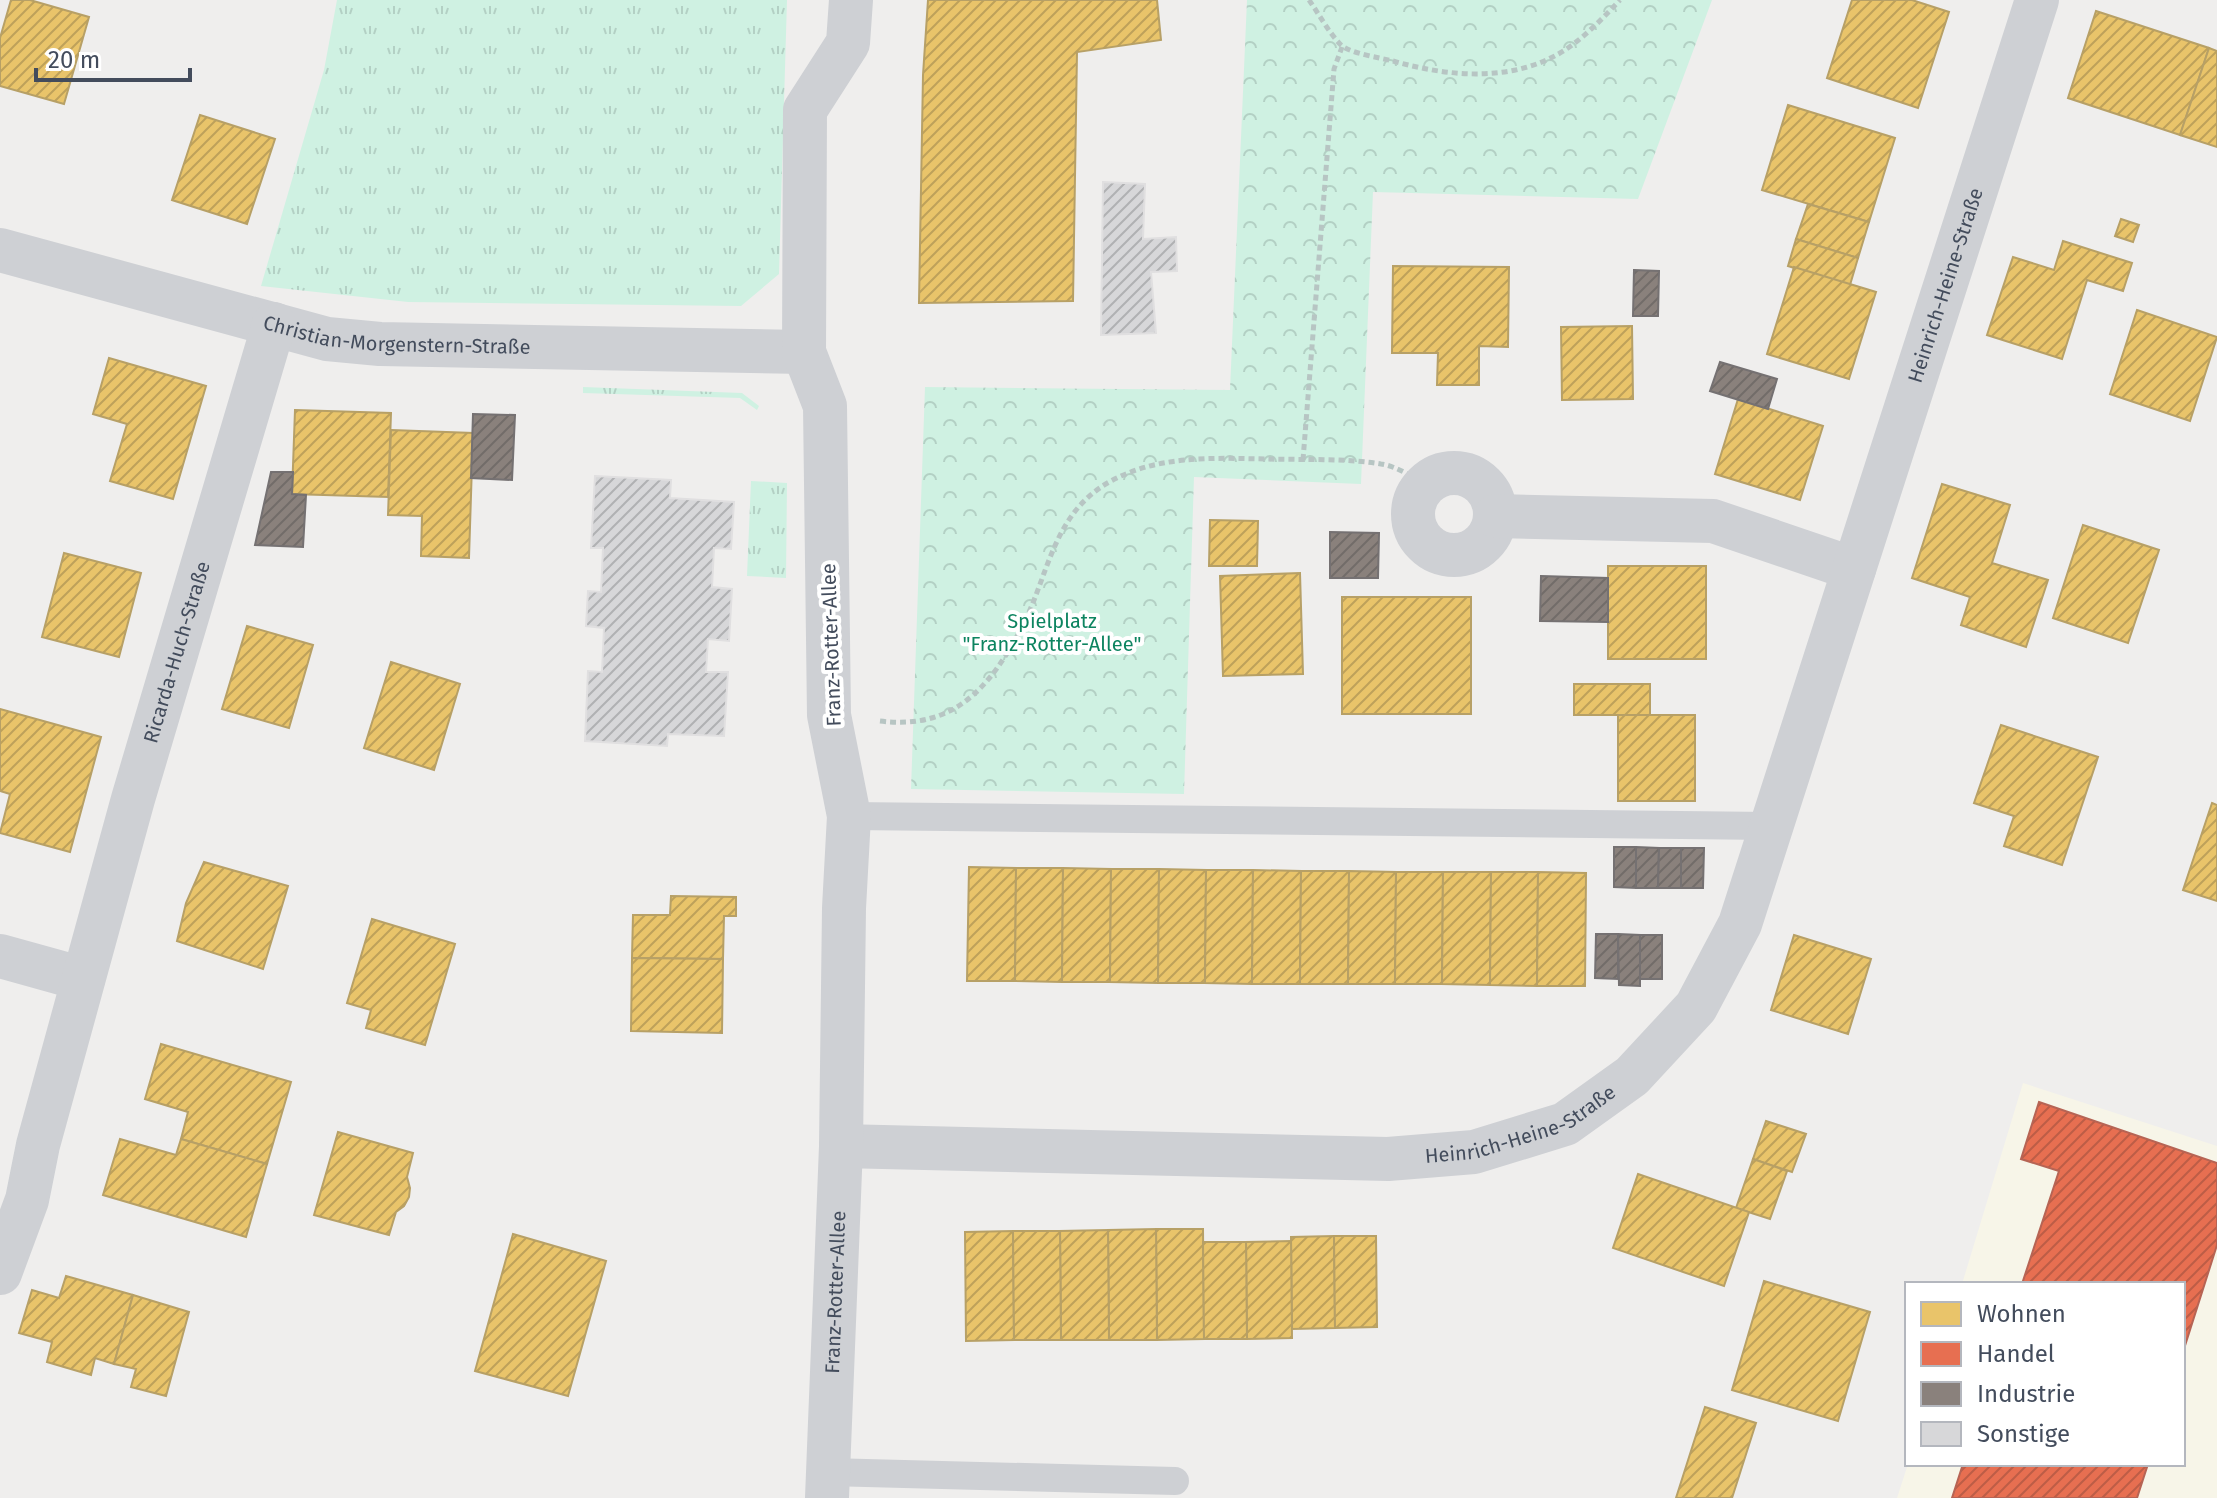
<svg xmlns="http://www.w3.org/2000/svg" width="2217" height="1498" viewBox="0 0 2217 1498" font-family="'Fira Sans',sans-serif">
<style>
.commercial{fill:#f7f5e8}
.grass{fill:url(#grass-tufts)}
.park{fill:url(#park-crowns)}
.homes{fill:url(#homes-hatch);stroke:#b7a066;stroke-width:2}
.shops{fill:url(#shops-hatch);stroke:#b66454;stroke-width:2}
.industry{fill:url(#industry-hatch);stroke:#757172;stroke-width:2}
.building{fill:url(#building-hatch);stroke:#e0dfe0;stroke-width:2}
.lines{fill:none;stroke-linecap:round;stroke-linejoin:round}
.path{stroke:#b7c5c3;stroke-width:5;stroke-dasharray:6 4;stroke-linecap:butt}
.lane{stroke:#ced0d4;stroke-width:28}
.street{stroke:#ced0d4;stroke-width:44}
.labels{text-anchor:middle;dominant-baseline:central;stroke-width:8;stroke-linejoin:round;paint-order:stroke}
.street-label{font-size:20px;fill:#434c5c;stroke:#fff}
.park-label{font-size:20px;fill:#0d8460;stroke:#fff}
</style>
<defs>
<pattern id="grass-tufts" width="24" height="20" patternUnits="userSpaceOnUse" patternTransform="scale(2)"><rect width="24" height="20" fill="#cff1e2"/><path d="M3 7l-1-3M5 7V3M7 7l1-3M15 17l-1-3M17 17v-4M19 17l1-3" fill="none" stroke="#b3d0c4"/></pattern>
<pattern id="park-crowns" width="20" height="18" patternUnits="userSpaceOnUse" patternTransform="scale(2)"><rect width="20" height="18" fill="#cff1e2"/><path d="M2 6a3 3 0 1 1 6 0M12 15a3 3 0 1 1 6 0" fill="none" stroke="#b3d0c4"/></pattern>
<pattern id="homes-hatch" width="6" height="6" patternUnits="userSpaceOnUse" patternTransform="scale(2)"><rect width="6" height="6" fill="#e9c46a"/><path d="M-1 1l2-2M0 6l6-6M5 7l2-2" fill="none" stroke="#bea15a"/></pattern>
<pattern id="shops-hatch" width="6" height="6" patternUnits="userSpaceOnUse" patternTransform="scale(2)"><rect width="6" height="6" fill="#e76f51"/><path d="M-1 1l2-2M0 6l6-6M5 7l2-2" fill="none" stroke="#bd5d46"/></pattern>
<pattern id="industry-hatch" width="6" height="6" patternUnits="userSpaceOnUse" patternTransform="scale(2)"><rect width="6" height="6" fill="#8a817c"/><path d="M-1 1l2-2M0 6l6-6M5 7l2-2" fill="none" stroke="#726c69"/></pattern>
<pattern id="building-hatch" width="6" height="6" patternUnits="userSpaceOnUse" patternTransform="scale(2)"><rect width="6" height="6" fill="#d7d7d9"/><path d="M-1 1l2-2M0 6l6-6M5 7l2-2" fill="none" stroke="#b0b1b3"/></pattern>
</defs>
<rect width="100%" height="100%" fill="#efeeed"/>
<path class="commercial" d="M2023,1083L2217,1146V1498H1897L1908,1464H2183V1284H1962Z"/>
<g class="grass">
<path d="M337,0H787L779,274L741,306L408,302L261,286L324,70Z"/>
<path d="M583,387L742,393L759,406L757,410L740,398L583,393Z"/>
<path d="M751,481L787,483L786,578L747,576Z"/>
</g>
<path class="park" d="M1247,0H1712L1638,199L1373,192L1361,484L1194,477L1184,794L911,789L925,387L1230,390Z"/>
<g class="homes">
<path d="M11,0H30L89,17L64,104L0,86V38Z"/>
<path d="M928,0H1157L1161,40L1077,52L1073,301L919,303L923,75Z"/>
<path d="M1852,0H1912L1949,12L1918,108L1827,78Z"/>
<path d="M2096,11L2209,48L2180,135L2068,98Z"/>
<path d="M2209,48L2217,51V147L2180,135Z"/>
<path d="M1788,105L1895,138L1869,222L1762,190Z"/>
<path d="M200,115L275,139L247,224L172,200Z"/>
<path d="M1808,204L1869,222L1858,258L1796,239Z"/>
<path d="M2121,219L2139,225L2133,242L2115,236Z"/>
<path d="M1796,239L1858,258L1850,285L1788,266Z"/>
<path d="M2063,241L2132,263L2123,291L2087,280L2062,359L1987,335L2013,257L2054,270Z"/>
<path d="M1393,266L1509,267L1508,347L1479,346V385H1437L1438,353H1392Z"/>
<path d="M1794,267L1876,292L1849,379L1767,354Z"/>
<path d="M2137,310L2217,337L2190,421L2110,394Z"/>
<path d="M1632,326L1633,399L1562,400L1561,327Z"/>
<path d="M109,358L206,386L173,499L110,481L127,424L93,414Z"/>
<path d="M1738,399L1823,426L1800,500L1715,474Z"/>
<path d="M295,410L391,413L388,497L292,494Z"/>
<path d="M391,430L473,433L469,558L421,556L422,516L388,515Z"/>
<path d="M1942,484L2010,505L1992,563L2048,580L2026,647L1961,625L1970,597L1912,578Z"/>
<path d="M1210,520L1258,521L1257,566H1209Z"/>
<path d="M2083,525L2159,550L2128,643L2053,618Z"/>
<path d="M64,553L141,573L119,657L42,637Z"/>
<rect x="1608" y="566" width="98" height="93"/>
<path d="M1300,573L1303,674L1223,676L1220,576Z"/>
<rect x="1342" y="597" width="129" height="117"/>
<path d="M247,626L313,645L289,728L222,709Z"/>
<path d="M391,662L460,684L434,770L364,748Z"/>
<rect x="1574" y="684" width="76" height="31"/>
<path d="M0,709L101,737L70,852L0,833L10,794L0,791Z"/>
<rect x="1618" y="715" width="77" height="86"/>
<path d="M2001,725L2098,757L2062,865L2004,846L2014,816L1974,803Z"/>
<path d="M2212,803L2217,805V901L2183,890Z"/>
<path d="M204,862L288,886L263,969L177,941L186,903Z"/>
<path d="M969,867L1016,868L1015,981H967Z"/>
<path d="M1016,868H1063L1062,982L1015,981Z"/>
<path d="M1063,868L1111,869L1110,982H1062Z"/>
<path d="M1111,869H1159L1158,983L1110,982Z"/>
<path d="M1159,869L1206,870L1205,983H1158Z"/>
<path d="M1206,870H1253L1252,984L1205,983Z"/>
<path d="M1253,870L1301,871L1300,984H1252Z"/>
<path d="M1301,871H1349L1348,984H1300Z"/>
<path d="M1349,871L1396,872L1395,984H1348Z"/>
<path d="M1396,872H1443L1442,984H1395Z"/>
<path d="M1443,872H1491L1490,985L1442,984Z"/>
<path d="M1491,872H1538L1537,986L1490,985Z"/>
<path d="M1538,872L1586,873L1585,986H1537Z"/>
<path d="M671,896L736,897V916H724L723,959L632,958L633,915H670Z"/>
<path d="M372,919L455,944L425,1045L366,1028L371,1010L347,1003Z"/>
<path d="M1794,935L1871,959L1848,1034L1771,1010Z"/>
<path d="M632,958L723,959L722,1033L631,1031Z"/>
<path d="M161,1044L291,1082L267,1164L181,1139L188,1112L145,1099Z"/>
<path d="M1766,1121L1806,1134L1792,1172L1753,1159Z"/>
<path d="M338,1132L413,1153L407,1177L410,1188L409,1197L404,1206L396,1212L389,1235L314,1215Z"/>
<path d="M120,1139L176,1155L181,1139L267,1164L246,1237L103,1195Z"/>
<path d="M1753,1159L1787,1171L1770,1219L1736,1208Z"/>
<path d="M1638,1174L1749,1212L1724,1286L1613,1248Z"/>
<path d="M1156,1229H1203L1204,1339L1157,1340Z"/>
<path d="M1156,1229L1157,1340H1109L1108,1230Z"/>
<path d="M1108,1230L1109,1340H1061L1060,1231Z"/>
<path d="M1013,1231L1014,1340L966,1341L965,1232Z"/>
<path d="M1013,1231H1060L1061,1340H1014Z"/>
<path d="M513,1234L606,1261L568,1396L475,1371Z"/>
<path d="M1334,1236L1335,1328L1292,1329L1291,1237Z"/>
<path d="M1334,1236H1376L1377,1327L1335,1328Z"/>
<path d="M1291,1241L1292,1338L1247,1339L1246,1242Z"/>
<path d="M1203,1242H1246L1247,1339H1204Z"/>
<path d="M66,1276L133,1295L114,1364L95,1358L91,1375L47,1362L52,1342L19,1333L32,1290L59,1298Z"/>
<path d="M1764,1281L1870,1312L1838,1421L1732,1390Z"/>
<path d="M133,1295L189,1312L166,1396L131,1387L136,1369L114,1364Z"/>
<path d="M1705,1407L1756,1423L1732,1498H1676Z"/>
</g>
<g class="shops">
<path d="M2039,1102L2217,1163V1245L2183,1352V1284H2022L2059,1171L2021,1159Z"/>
<path d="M1963,1464H2148L2137,1498H1952Z"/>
</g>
<g class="industry">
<path d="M1634,270L1659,271L1658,316H1633Z"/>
<path d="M1720,362L1777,379L1768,409L1710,391Z"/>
<path d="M473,414L515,415L512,480L471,478Z"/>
<path d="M271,472H293L292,494L306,495L303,547L255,545Z"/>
<path d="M1330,532L1379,533L1378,578H1330Z"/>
<path d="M1541,576L1608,578V622L1540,621Z"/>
<path d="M1614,847H1636V888L1614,887Z"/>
<path d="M1636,847L1659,848L1658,888H1636Z"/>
<path d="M1659,848H1681V888H1658Z"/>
<path d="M1681,848H1704L1703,888H1681Z"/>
<path d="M1596,934H1618V979L1595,978Z"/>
<path d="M1618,934L1640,935V986L1619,985Z"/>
<rect x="1640" y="935" width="22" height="44"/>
</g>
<g class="building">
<path d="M1103,182L1145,184L1143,239L1176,237L1177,271L1151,272L1156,333L1101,335Z"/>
<path d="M595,476L671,480L670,498L734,502L731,549L714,548L712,587L732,589L729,641L708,639L706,672H728L724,736L668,734L667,746L585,741L588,671L602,672L604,628L586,626L588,591L601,592L603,548H591Z"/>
</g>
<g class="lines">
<g class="path">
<path d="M1309,0C1319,14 1329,33 1341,45C1349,53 1381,58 1393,61C1450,77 1513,83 1565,50C1586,36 1603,18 1620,0"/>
<path d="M1303,460L1334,69L1342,47"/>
<path d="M880,721C953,730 989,689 1021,629C1049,576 1052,513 1111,481C1159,455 1213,458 1266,459C1303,460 1344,458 1381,464C1396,466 1412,477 1426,483"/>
</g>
<g class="lane">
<path d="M849,816L1770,826"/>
<path d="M828,1472L1175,1481"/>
</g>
<g class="street">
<path id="s1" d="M0,250L327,339L380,344L804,352"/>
<circle cx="1454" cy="514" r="41"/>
<path d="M1496,516L1713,521L1854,569"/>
<path d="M0,956L83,979"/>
<path id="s2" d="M841,1146L1388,1159L1474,1152L1565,1124L1632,1076L1696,1007L1740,924L2037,0"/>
<path id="s3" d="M0,1273L27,1200L38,1145L133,799L274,324"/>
<path id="s4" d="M827,1498L841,1146L844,908L849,816L829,715L825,406L804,352L805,110L848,43L851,0"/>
</g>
</g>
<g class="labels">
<g class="street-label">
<text stroke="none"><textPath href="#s2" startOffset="1670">Heinrich-Heine-Straße</textPath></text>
<text stroke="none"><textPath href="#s1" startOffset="408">Christian-Morgenstern-Straße</textPath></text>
<text transform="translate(831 645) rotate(-92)">Franz-Rotter-Allee</text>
<text stroke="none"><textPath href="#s3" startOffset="646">Ricarda-Huch-Straße</textPath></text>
<text stroke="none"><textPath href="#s2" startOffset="686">Heinrich-Heine-Straße</textPath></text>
<text stroke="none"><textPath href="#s4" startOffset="206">Franz-Rotter-Allee</textPath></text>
</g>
<g class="park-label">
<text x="1052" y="621">Spielplatz<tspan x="1052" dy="23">"Franz-Rotter-Allee"</tspan></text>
</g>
</g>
<rect x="1905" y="1282" width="280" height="184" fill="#ffffff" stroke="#b4b7be" stroke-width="2"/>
<rect x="1921" y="1302" width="40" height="24" fill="#e9c46a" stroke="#b4b7be" stroke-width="2"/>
<text x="1977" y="1322" font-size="24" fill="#434c5c">Wohnen</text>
<rect x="1921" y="1342" width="40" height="24" fill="#e76f51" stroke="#b4b7be" stroke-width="2"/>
<text x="1977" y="1362" font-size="24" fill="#434c5c">Handel</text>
<rect x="1921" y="1382" width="40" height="24" fill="#8a817c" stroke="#b4b7be" stroke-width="2"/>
<text x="1977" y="1402" font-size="24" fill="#434c5c">Industrie</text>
<rect x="1921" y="1422" width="40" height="24" fill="#d7d7d9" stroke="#b4b7be" stroke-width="2"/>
<text x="1977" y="1442" font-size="24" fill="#434c5c">Sonstige</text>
<path d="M36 68v12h154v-12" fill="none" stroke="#434c5c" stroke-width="4"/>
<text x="48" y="68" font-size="24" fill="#434c5c" stroke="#ffffff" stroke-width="6" paint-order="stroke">20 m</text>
</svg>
